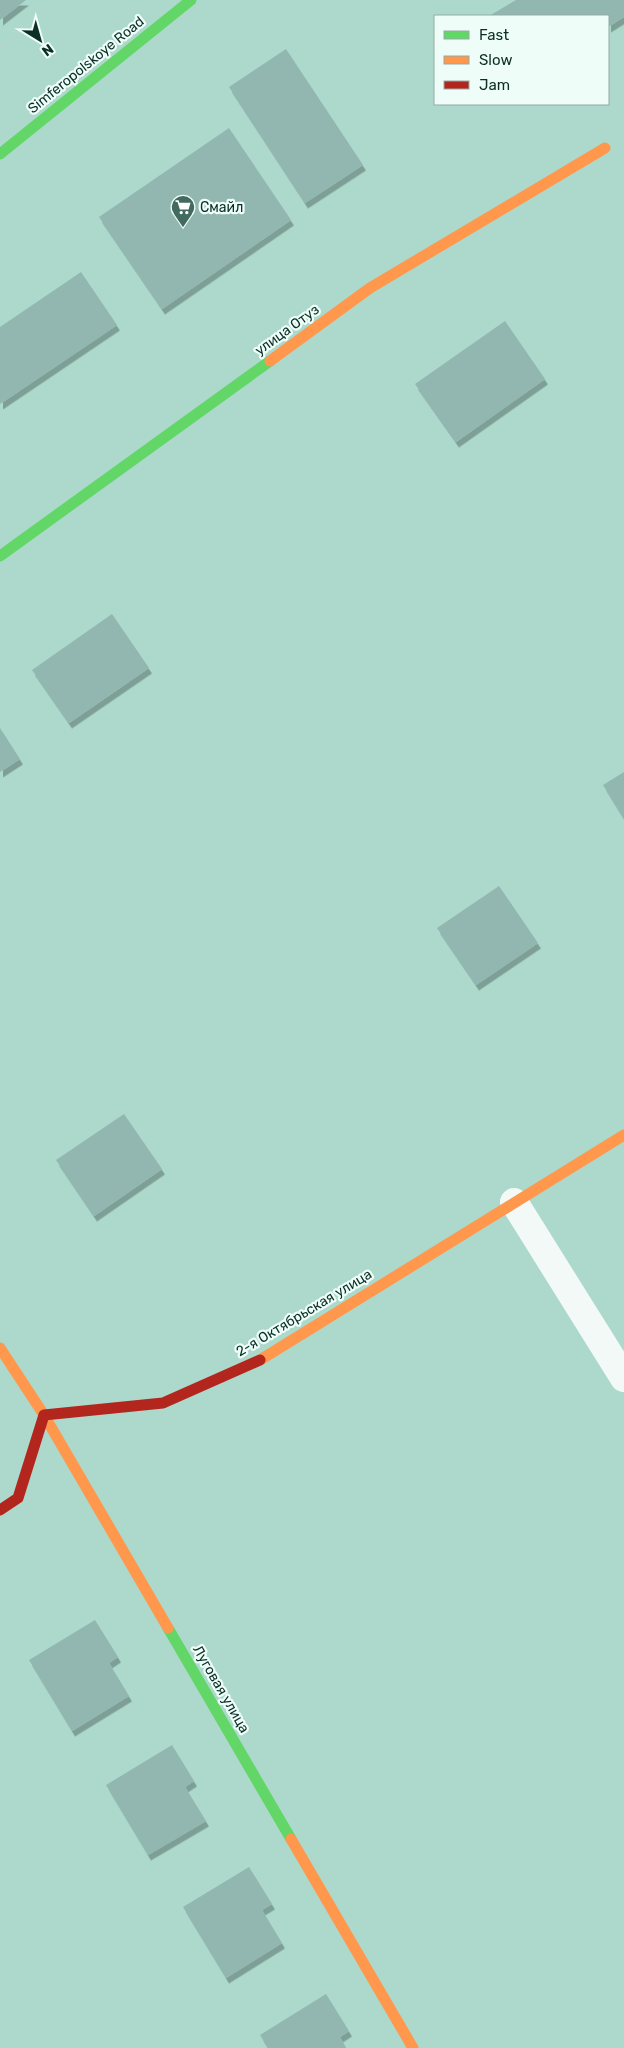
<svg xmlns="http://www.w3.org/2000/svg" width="624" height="2048" viewBox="0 0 624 2048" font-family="Rubik,sans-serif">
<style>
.building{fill:#92b7b1;filter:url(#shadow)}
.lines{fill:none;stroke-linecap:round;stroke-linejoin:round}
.path{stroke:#c2d0cc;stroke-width:3;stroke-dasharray:1 4;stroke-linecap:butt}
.street{stroke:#f3f9f7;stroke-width:28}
.fast{stroke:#63d668;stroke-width:11}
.slow{stroke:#ff974d;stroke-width:11}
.jam{stroke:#b3261e;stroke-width:11}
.labels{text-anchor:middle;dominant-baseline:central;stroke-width:4.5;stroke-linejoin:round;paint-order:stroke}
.street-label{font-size:14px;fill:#0b2f25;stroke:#eefdf8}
.poi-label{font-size:14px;fill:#0b2f25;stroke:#eefdf8;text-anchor:start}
</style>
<defs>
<filter id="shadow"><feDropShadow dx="3" dy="5.5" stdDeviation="0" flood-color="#0004"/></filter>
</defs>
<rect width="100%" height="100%" fill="#acd9cb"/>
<g class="building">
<path d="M0,0H26L0,20Z"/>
<path d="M516,0H624V17L608,27V16H489Z"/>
<path d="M286,49L363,165L305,203L229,87Z"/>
<path d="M229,128L291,220L162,309L99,217Z"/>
<path d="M81,272L117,325L0,404V327Z"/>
<path d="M505,321L545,379L456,442L415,384Z"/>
<path d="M112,614L149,668L69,723L32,670Z"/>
<path d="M0,728L20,759L0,772Z"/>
<path d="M624,772V819L603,785Z"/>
<path d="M499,886L538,943L476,985L437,928Z"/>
<path d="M124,1114L162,1169L94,1216L56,1160Z"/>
<path d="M95,1620L118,1657L109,1663L129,1696L72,1731L29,1660Z"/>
<path d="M172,1745L194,1781L185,1787L206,1821L148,1855L106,1785Z"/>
<path d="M249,1867L272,1904L262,1910L282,1943L226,1978L183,1907Z"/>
<path d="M326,1994L349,2031L340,2037L346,2048H268L260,2035Z"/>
</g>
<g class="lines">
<path class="path" d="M0,47L59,0"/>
<path class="street" d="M514,1202L624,1378"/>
<g class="fast">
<path d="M0,154L191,0"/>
<path d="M0,556L270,361"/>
<path d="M168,1628L291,1839"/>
</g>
<g class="slow">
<path d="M270,361L370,288L605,148"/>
<path d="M0,1348L44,1415L168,1628"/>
<path d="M260,1360L624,1135"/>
<path d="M291,1839L413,2048"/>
</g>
<path class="jam" d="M0,1510L18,1498L44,1415L163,1403L260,1360"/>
</g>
<defs>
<g id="supermarket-pin" transform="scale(1.25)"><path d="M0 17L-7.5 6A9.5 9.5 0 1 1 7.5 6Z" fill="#436a5f" stroke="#eefdf8"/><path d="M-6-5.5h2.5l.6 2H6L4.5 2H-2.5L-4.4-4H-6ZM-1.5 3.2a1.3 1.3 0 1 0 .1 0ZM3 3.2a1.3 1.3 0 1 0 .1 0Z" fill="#fff"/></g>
</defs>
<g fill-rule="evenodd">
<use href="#supermarket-pin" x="183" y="207"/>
</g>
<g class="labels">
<g class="street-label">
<text transform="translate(86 65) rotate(-39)">Simferopolskoye Road</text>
<text transform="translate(287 330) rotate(-36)">улица Отуз</text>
<text transform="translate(304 1313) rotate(-31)">2-я Октябрьская улица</text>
<text transform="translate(221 1689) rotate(60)">Луговая улица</text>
</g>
<g class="poi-label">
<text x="200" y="207">Смайл</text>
</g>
</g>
<rect x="434" y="15" width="175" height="90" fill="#eefdf8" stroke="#93aba4"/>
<rect x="444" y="31" width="25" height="8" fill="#63d668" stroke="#93aba4"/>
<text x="479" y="40" font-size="15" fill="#0b2f25">Fast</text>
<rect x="444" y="56" width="25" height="8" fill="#ff974d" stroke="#93aba4"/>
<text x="479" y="65" font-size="15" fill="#0b2f25">Slow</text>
<rect x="444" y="81" width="25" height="8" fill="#b3261e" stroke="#93aba4"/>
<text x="479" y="90" font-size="15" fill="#0b2f25">Jam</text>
<g transform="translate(40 40) rotate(143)" stroke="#eefdf8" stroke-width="4" paint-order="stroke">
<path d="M0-4L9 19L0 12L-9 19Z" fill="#0b2f25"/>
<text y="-8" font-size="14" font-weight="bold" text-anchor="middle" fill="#0b2f25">N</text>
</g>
</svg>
